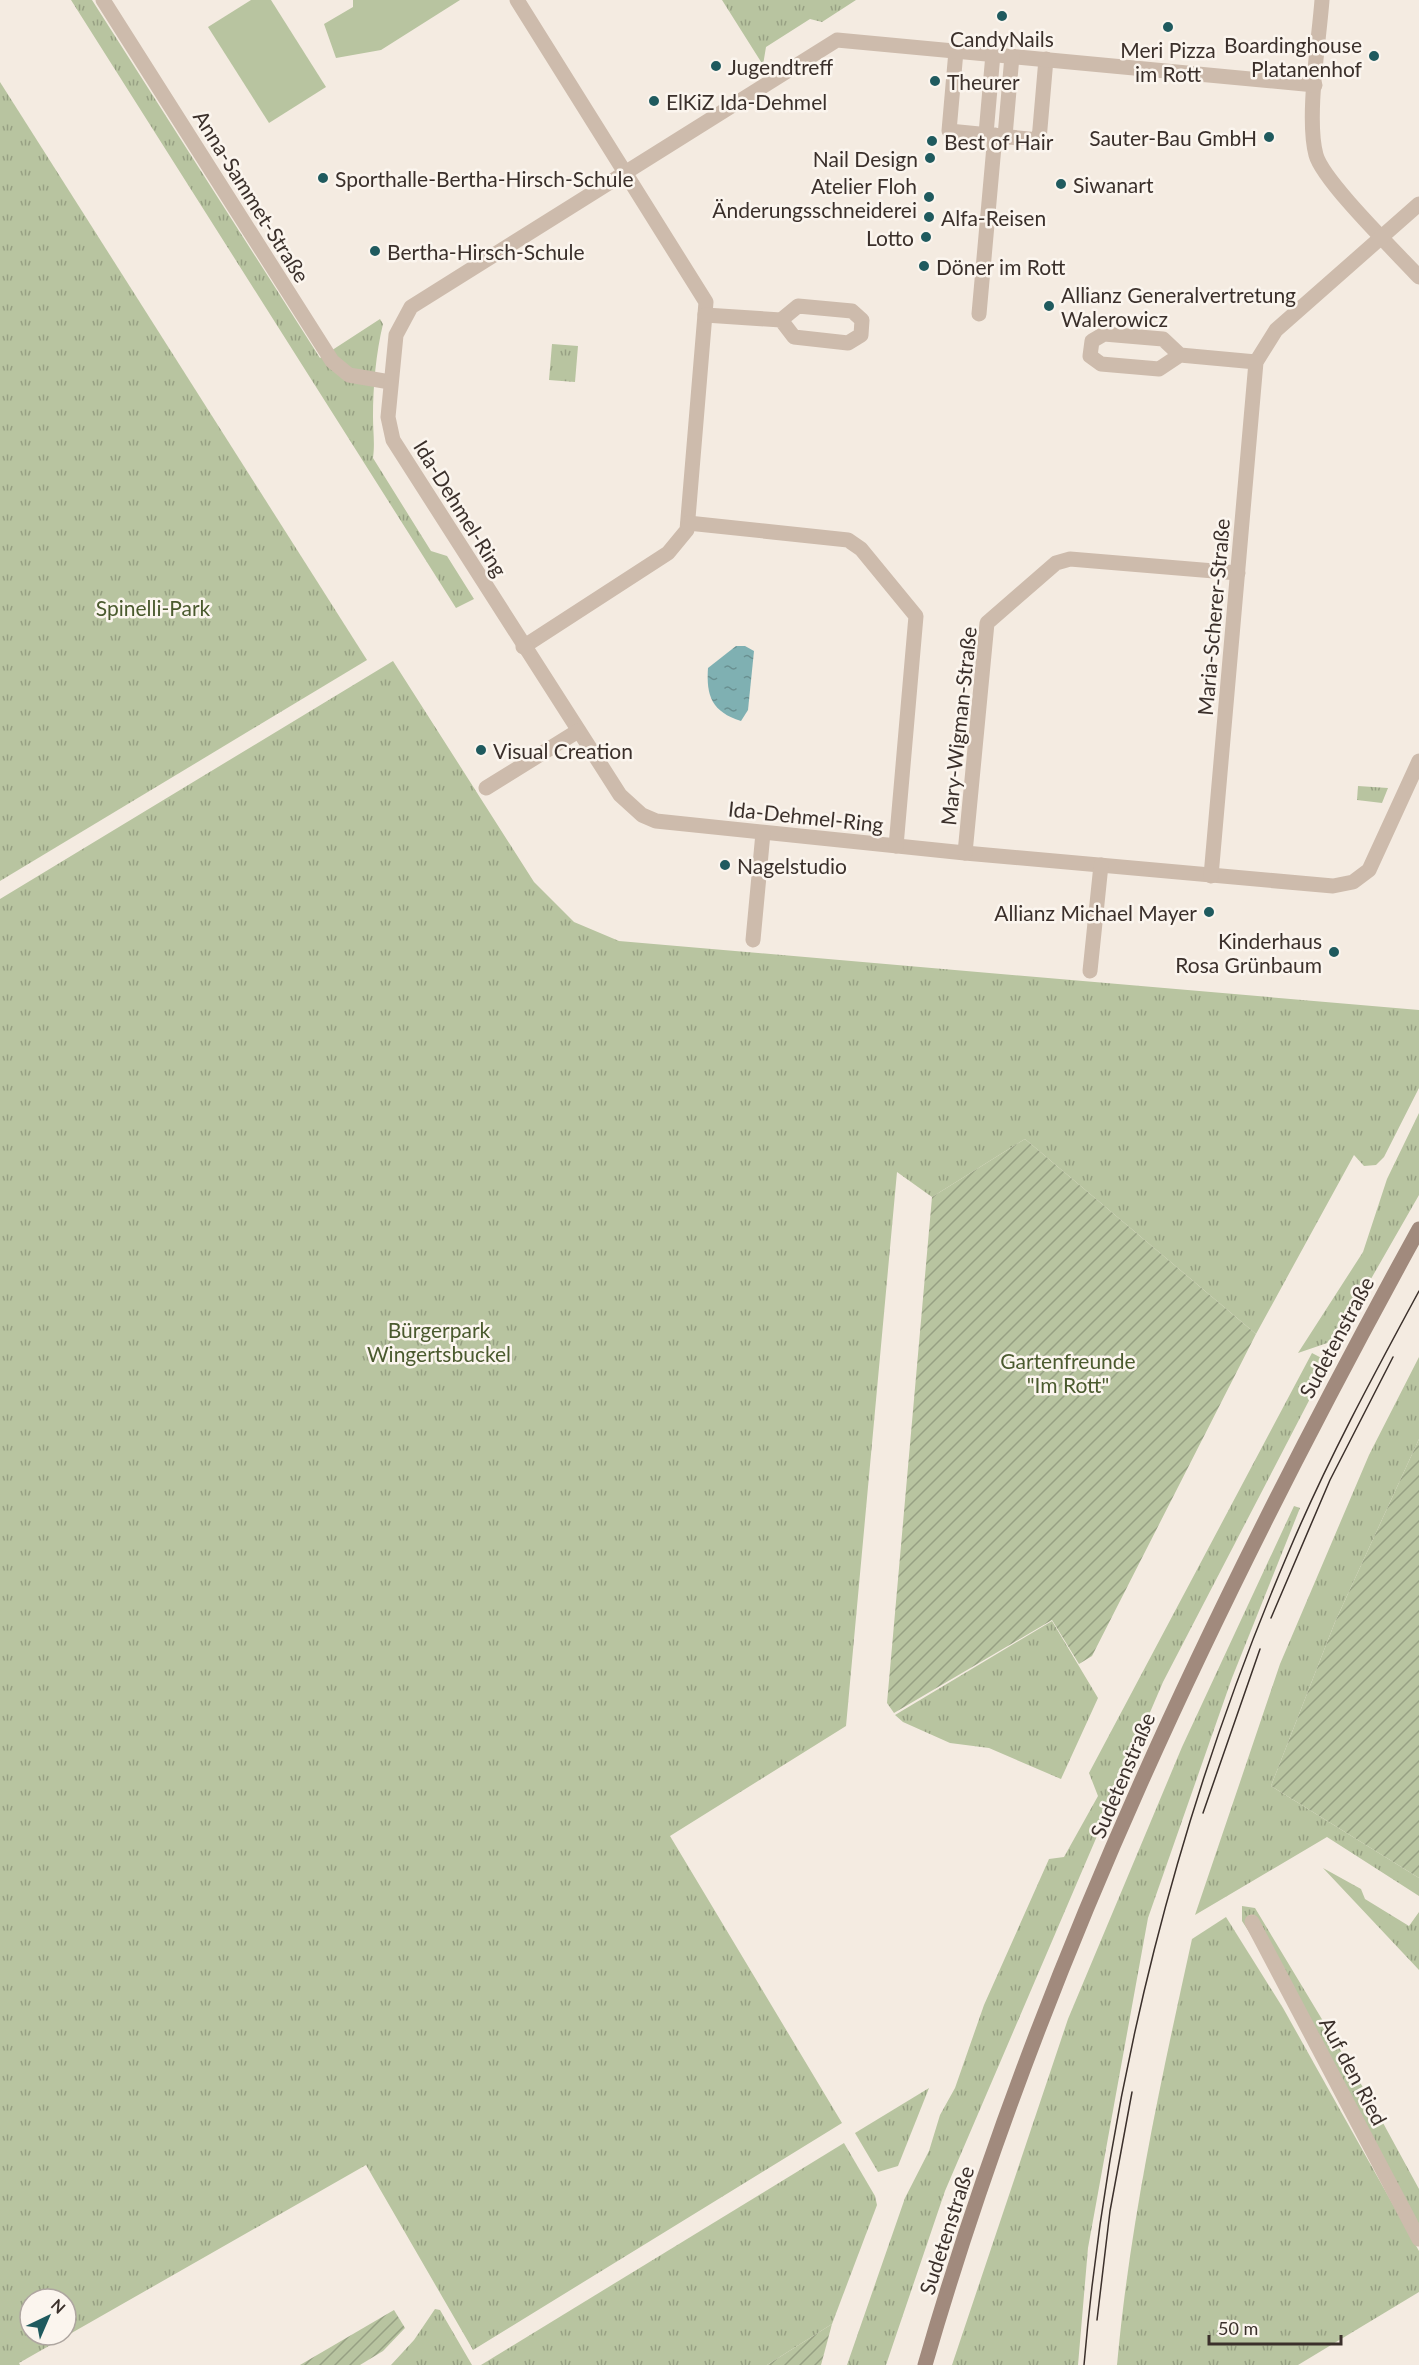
<svg xmlns="http://www.w3.org/2000/svg" width="1419" height="2365" viewBox="0 0 1419 2365" font-family="Lato,sans-serif">
<style>
.grass{fill:url(#grass-tufts);fill-rule:evenodd}
.garden{fill:url(#garden-furrows)}
.pitch{fill:#b8c4a0}
.water{fill:url(#water-ripples)}
.lines{fill:none;stroke-linecap:round;stroke-linejoin:round}
.minor{stroke:#cdbbac;stroke-width:15}
.secondary{stroke:#a18a7d;stroke-width:15}
.tram{stroke:#3b302b;stroke-width:1.5}
.poi-dot{fill:#1f5a5e;stroke:#fbf5ee;stroke-width:2}
.labels{text-anchor:middle;dominant-baseline:central;stroke-width:5;stroke-linejoin:round;paint-order:stroke}
.poi-label{font-size:21px;fill:#3b302b;stroke:#fbf5ee;text-anchor:start}
.street-label{font-size:21px;fill:#3b302b;stroke:#fbf5ee}
.park-label{font-size:21px;fill:#4a5a2e;stroke:#fbf5ee}
</style>
<defs>
<pattern id="grass-tufts" width="24" height="20" patternUnits="userSpaceOnUse" patternTransform="scale(1.5)"><rect width="24" height="20" fill="#b8c4a0"/><path d="M3 7l-1-3M5 7V3M7 7l1-3M15 17l-1-3M17 17v-4M19 17l1-3" fill="none" stroke="#97a083"/></pattern>
<pattern id="garden-furrows" width="10" height="10" patternUnits="userSpaceOnUse" patternTransform="scale(1.5)"><rect width="10" height="10" fill="#b8c4a0"/><path d="M-1 1l2-2M0 10L10 0M9 11l2-2" fill="none" stroke="#97a083"/></pattern>
<pattern id="water-ripples" width="26" height="14" patternUnits="userSpaceOnUse" patternTransform="scale(1.5)"><rect width="26" height="14" fill="#7fb0b2"/><path d="M2 4q2-2 4 0t4 0M15 11q2-2 4 0t4 0" fill="none" stroke="#699091"/></pattern>
</defs>
<rect width="100%" height="100%" fill="#f4ebe1"/>
<g class="grass">
<path d="M71,0H92L320,358L380,319L383,324C376,353 373,386 373,417C373,431 375,443 373,458L431,551L447,556L474,599L456,608Z"/>
<path d="M722,0H856L822,22L810,19L766,47L763,65Z"/>
<path d="M0,82L367,660L0,881Z"/>
<path d="M552,344L578,346L575,382L549,380Z"/>
<path d="M393,661L534,882L574,922L619,941L1419,1010V1088L1384,1157L1376,1165L1364,1166L1354,1155L1256,1334L1025,1139L932,1197L897,1172L846,1726L670,1836L842,2123L473,2350L366,2165L19,2363L20,2365H0V899ZM30,2299H66V2335H30Z"/>
<path d="M1358,786L1388,788L1382,803L1357,800Z"/>
<path d="M1419,1113V1195L1336,1340L1298,1353L1363,1252L1387,1179Z"/>
<path d="M1312,1353L1329,1362L1163,1682L945,2191L886,2365H847L905,2198L929,2151L940,2115L955,2088L984,2005L1049,1859L1064,1857L1098,1796L1089,1773Z"/>
<path d="M1419,1357V1439L1335,1622L1271,1786L1419,1878V1896L1327,1837L1195,1915L1280,1664L1369,1455Z"/>
<path d="M1294,1506L1300,1508L1232,1678L1148,1918L1088,2248L1078,2365H952L1068,2019L1182,1747Z"/>
<path d="M1052,1621L1098,1698L1061,1779L989,1748L950,1743L903,1722L895,1715Z"/>
<path d="M1323,1868L1361,1889L1365,1899L1409,1926L1419,1912V1970Z"/>
<path d="M1242,1906L1255,1908L1370,2099L1419,2189V2226L1295,2003L1242,1921Z"/>
<path d="M1226,1917L1283,2008L1419,2251V2292L1298,2365H1117C1130,2221 1161,2080 1192,1939Z"/>
<path d="M929,2088L898,2166L878,2172L855,2133Z"/>
<path d="M844,2143L875,2196L877,2205L832,2324L767,2365H481Z"/>
<path d="M435,2309L440,2310L472,2365H391L414,2340Z"/>
</g>
<g class="garden">
<path d="M1025,1139L1256,1334L1092,1656L1079,1664L1052,1620L894,1713L887,1703L932,1197Z"/>
<path d="M1419,1439V1878L1271,1786L1335,1622Z"/>
<path d="M394,2310L405,2328L383,2351L360,2365H300Z"/>
<path d="M832,2324L821,2365H767Z"/>
</g>
<g class="pitch">
<path d="M251,0H271L326,87L269,123L208,27Z"/>
<path d="M353,0H460L381,50L336,58L324,24L353,7Z"/>
</g>
<path class="water" d="M736,646H745L754,651L748,710L741,721C712,712 706,696 708,668Z"/>
<g class="lines">
<g class="minor">
<path d="M103,0L332,361L349,375L390,382"/>
<path d="M517,0L706,302L687,530L668,553L523,647"/>
<path d="M1322,0C1319,41 1306,118 1316,155C1323,181 1397,253 1419,277"/>
<path d="M956,51L949,131L1039,140L1046,59"/>
<path d="M1315,85L837,40L411,307L396,335L388,417L393,440L620,795L642,815L656,821L965,853L1333,886L1353,882L1369,870L1419,761"/>
<path d="M986,134L993,54"/>
<path d="M1005,136L1012,56"/>
<path d="M979,314L995,135"/>
<path d="M705,315L781,320L798,306L852,311L862,320L861,335L848,343L794,337L781,320"/>
<path d="M1180,355L1163,339L1104,334L1092,341L1090,356L1101,364L1159,369L1180,355L1256,362"/>
<path d="M688,523L848,540L861,549L916,616L896,846"/>
<path d="M486,788L578,731"/>
<path d="M965,853L987,623L1056,563L1070,559L1238,573"/>
<path d="M1211,876L1256,362L1276,330L1419,204"/>
<path d="M753,940L763,833"/>
<path d="M1090,971L1101,865"/>
<path d="M1252,1922L1419,2239"/>
</g>
<path class="secondary" d="M925,2365C1040,1967 1220,1591 1419,1229"/>
<g class="tram">
<path d="M1271,1618L1330,1480L1393,1357"/>
<path d="M1203,1813L1260,1649"/>
<path d="M1097,2320L1110,2211L1132,2092"/>
<path d="M1084,2365C1108,2086 1179,1808 1289,1551C1327,1461 1373,1376 1419,1291"/>
</g>
</g>
<g class="poi-dot">
<circle cx="1002" cy="16" r="6"/>
<circle cx="1168" cy="27" r="6"/>
<circle cx="1374" cy="56" r="6"/>
<circle cx="716" cy="66" r="6"/>
<circle cx="935" cy="81" r="6"/>
<circle cx="654" cy="101" r="6"/>
<circle cx="1269" cy="137" r="6"/>
<circle cx="932" cy="141" r="6"/>
<circle cx="930" cy="158" r="6"/>
<circle cx="323" cy="178" r="6"/>
<circle cx="1061" cy="184" r="6"/>
<circle cx="929" cy="197" r="6"/>
<circle cx="929" cy="217" r="6"/>
<circle cx="926" cy="237" r="6"/>
<circle cx="375" cy="251" r="6"/>
<circle cx="924" cy="266" r="6"/>
<circle cx="1049" cy="306" r="6"/>
<circle cx="481" cy="750" r="6"/>
<circle cx="725" cy="865" r="6"/>
<circle cx="1209" cy="912" r="6"/>
<circle cx="1334" cy="952" r="6"/>
</g>
<g class="labels">
<g class="poi-label">
<text x="1002" y="38" text-anchor="middle">CandyNails</text>
<text x="1362" y="44" text-anchor="end">Boardinghouse<tspan x="1362" dy="24">Platanenhof</tspan></text>
<text x="1168" y="49" text-anchor="middle">Meri Pizza<tspan x="1168" dy="24">im Rott</tspan></text>
<text x="728" y="66">Jugendtreff</text>
<text x="947" y="81">Theurer</text>
<text x="666" y="101">ElKiZ Ida-Dehmel</text>
<text x="1257" y="137" text-anchor="end">Sauter-Bau GmbH</text>
<text x="944" y="141">Best of Hair</text>
<text x="918" y="158" text-anchor="end">Nail Design</text>
<text x="335" y="178">Sporthalle-Bertha-Hirsch-Schule</text>
<text x="1073" y="184">Siwanart</text>
<text x="917" y="185" text-anchor="end">Atelier Floh<tspan x="917" dy="24">Änderungsschneiderei</tspan></text>
<text x="941" y="217">Alfa-Reisen</text>
<text x="914" y="237" text-anchor="end">Lotto</text>
<text x="387" y="251">Bertha-Hirsch-Schule</text>
<text x="936" y="266">Döner im Rott</text>
<text x="1061" y="294">Allianz Generalvertretung<tspan x="1061" dy="24">Walerowicz</tspan></text>
<text x="493" y="750">Visual Creation</text>
<text x="737" y="865">Nagelstudio</text>
<text x="1197" y="912" text-anchor="end">Allianz Michael Mayer</text>
<text x="1322" y="940" text-anchor="end">Kinderhaus<tspan x="1322" dy="24">Rosa Grünbaum</tspan></text>
</g>
<g class="street-label">
<text transform="translate(252 196) rotate(58)">Anna-Sammet-Straße</text>
<text transform="translate(461 508) rotate(58)">Ida-Dehmel-Ring</text>
<text transform="translate(1213 617) rotate(-85)">Maria-Scherer-Straße</text>
<text transform="translate(958 726) rotate(-84)">Mary-Wigman-Straße</text>
<text transform="translate(806 816) rotate(6)">Ida-Dehmel-Ring</text>
<text transform="translate(1336 1337) rotate(-62)">Sudetenstraße</text>
<text transform="translate(1122 1775) rotate(-67)">Sudetenstraße</text>
<text transform="translate(1354 2071) rotate(62)">Auf den Ried</text>
<text transform="translate(946 2230) rotate(-72)">Sudetenstraße</text>
</g>
<g class="park-label">
<text x="153" y="607">Spinelli-Park</text>
<text x="439" y="1329">Bürgerpark<tspan x="439" dy="24">Wingertsbuckel</tspan></text>
<text x="1068" y="1360">Gartenfreunde<tspan x="1068" dy="24">"Im Rott"</tspan></text>
</g>
</g>
<g transform="translate(48 2317) rotate(44)"><circle r="28" fill="#fbf5ee" stroke="#aea6a0" stroke-width="1.5"/>
<path d="M0-4.5L10 22L0 15L-10 22Z" fill="#1f5a5e"/>
<text y="-9" font-size="16" font-weight="bold" text-anchor="middle" fill="#3b302b">N</text>
</g>
<path d="M1209 2335v9h132v-9" fill="none" stroke="#3b302b" stroke-width="3"/>
<text x="1218" y="2335" font-size="18" fill="#3b302b" stroke="#fbf5ee" stroke-width="4.5" paint-order="stroke">50 m</text>
</svg>
